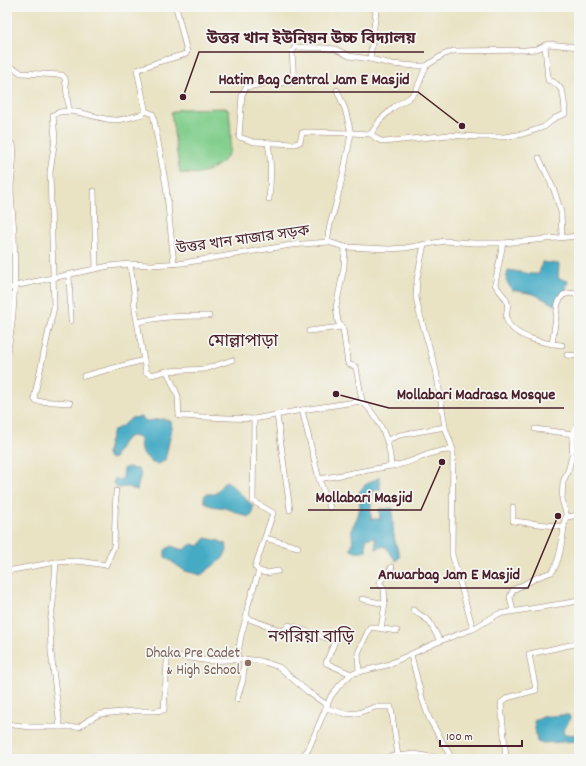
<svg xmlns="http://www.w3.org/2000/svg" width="586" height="766" viewBox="0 0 586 766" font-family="Dekko,'Noto Sans Bengali',sans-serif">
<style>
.green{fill:#81ce8c;stroke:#66765c}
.water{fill:#45abc5;stroke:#486578}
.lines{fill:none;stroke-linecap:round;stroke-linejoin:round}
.minor-casing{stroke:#9a8178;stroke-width:6}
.minor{stroke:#fff;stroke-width:5}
.education-dot{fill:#8d6e63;stroke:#f6f6f2;stroke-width:1.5}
.labels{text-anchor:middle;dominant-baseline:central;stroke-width:3.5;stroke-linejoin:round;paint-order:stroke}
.street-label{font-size:15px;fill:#4a1f2b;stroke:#f6f6f2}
.education-label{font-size:15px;fill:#785e54;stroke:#f6f6f2;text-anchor:end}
.quarter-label{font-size:17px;fill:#4a1f2b;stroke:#f6f6f2}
.leader{fill:none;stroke:#4a1f2b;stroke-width:1.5}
.callout-dot{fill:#4a1f2b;stroke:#f6f6f2;stroke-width:1.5}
.callout-label{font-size:16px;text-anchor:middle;font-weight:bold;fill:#4a1f2b;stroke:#f6f6f2;stroke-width:3.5;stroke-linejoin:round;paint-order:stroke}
</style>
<rect width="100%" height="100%" fill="#f6f6f2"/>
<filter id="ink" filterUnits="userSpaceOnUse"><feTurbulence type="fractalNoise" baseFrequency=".025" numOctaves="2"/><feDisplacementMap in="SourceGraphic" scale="8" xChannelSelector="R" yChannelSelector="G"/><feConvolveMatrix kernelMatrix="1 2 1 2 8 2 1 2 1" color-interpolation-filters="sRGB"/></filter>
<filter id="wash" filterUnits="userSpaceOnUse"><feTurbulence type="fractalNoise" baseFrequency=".012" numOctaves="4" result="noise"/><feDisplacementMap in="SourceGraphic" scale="16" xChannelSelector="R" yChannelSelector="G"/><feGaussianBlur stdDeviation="0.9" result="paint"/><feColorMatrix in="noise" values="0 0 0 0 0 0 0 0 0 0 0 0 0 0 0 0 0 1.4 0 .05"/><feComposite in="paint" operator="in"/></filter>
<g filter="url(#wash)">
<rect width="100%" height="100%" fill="#e9e3c4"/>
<path class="green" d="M225,108L229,110C230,123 232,137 230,150C228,160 214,169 205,172C197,175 188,173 180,173L171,113L180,109Z"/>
<g class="water">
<path d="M542,262L559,264L558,278L568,281L566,288V294L558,300L555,305L534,294L512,290L506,281L508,270L531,274H539Z"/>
<path d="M142,417L146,421L164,419L171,422L172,428L165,460L161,463L157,464L152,463L141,451L140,439C125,429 120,449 114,458L111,459L108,458L107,452L110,440L113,431L125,424L131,418Z"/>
<path d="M130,467L134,469H138L141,473L137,490L127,487L118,488L113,484L115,478L119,480L123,478L124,468Z"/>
<path d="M380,477V490L371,491V519H380L379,509L393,508C392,525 393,540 400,556L396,561L385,546L376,549L375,537L366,539V551C361,553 354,553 350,549C355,542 351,536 352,528C353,525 355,522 356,520C361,510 360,502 359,492L365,485Z"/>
<path d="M227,481L253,506L252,515L249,517C241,515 233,510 225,508C217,506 209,508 204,501V497L206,494H215L224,483Z"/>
<path d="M206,538L219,541L226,544L227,550L223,558L201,575L185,571L165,557V550L171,546L183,550L192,544L199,546Z"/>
<path d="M561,715H569L570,717C570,723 564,726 563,731L564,734L579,735V741L544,743L537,742L534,721L543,717Z"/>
</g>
</g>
<g filter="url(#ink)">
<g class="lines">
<g class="minor-casing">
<g id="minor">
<path d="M369,7L373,8L376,11L370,59"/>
<path d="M7,68C13,67 16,69 21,73L62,75L65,78L69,111"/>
<path d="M337,90L345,109L351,133L371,134L380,120L394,107L409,98L416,91L426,66"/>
<path d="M145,111L153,114L166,186L174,264"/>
<path d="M371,134L377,139L384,142L449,135L479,137H504L523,134L544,127L555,118L565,114C564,98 565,85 548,80L545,45"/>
<path d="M268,144C272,163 271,180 269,199"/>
<path d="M539,158L554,190L561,212L562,237"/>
<path d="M94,191L96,269"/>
<path d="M328,242C327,228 333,217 336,203C342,180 347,157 351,133L306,132L302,133L300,142L295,144L254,142L239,137L242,95L246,87C255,87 262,83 271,82C279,82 287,84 294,82L292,52L295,47L326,48L335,49L349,56L370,59L392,64L416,66H426L443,55L453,51L525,50L537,49L548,44L579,47"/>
<path d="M503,243L495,284C498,291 505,295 507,302C509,308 505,314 507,320C512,337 547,344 562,345"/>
<path d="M424,244L417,279L416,297L419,312L436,370L445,427L453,450L452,554L473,629"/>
<path d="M130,264L134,292L135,310L146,372L151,375L167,371L178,396L179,416L254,419L302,410L362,401L356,367L348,364L343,329L338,322L336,307L344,267L345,247"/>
<path d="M69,275L71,321"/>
<path d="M7,289L19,285L109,266L130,264L151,265L183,263L291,245L328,242L345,247L389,249L405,248L445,241L473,243H503L579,236"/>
<path d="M138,322C162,316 185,316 209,316"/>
<path d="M309,331L341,327"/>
<path d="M552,344L558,303L563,295L570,293L579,295"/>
<path d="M7,353C16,314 15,272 14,232C13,217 11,202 11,186C12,172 15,158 13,144"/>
<path d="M567,355L579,356"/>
<path d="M167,371L205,369L232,360"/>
<path d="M84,376L144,360"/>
<path d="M362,401C380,419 390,440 391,466C412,465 429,449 453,450"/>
<path d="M70,403L36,401L34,398L54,307L50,172L55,139L53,115C69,104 97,120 115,120C124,120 134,116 143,114L145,111V108L137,70L158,62L186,54L187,52L176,7"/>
<path d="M302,410L319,479L391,466"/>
<path d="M277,415L290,510"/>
<path d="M579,420L573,434L579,436"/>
<path d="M535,429L573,434L572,455L569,468L563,482L562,499L567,517"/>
<path d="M387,440L400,435L445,427"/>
<path d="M319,479L330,508"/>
<path d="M513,507V521L564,527"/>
<path d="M265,538L298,547"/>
<path d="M56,562L53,603L50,623L51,652L60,727H79L90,719L100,714L133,711H155L164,710L167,662L168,658L171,655L210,661L244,659L261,661L279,667L308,692L327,705"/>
<path d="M7,571L56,562L78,561L106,565L114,546L116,491"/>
<path d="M259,571L266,573L278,571"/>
<path d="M362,599L385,604"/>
<path d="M413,610L429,621L440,641"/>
<path d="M513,611L510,597L513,590L538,577L552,572C561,560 563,533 565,519L567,517L579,515"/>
<path d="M246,618L283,631L289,625L335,641L326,663L351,674"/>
<path d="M381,629L385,604L384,588L379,583L392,567"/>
<path d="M411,655L422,698L429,718L452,759"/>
<path d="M237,659L241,636L246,618L248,605L259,571L255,567L273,513L253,501L254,419"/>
<path d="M359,672L358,653L370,627L397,631"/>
<path d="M237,699L243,680L244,659"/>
<path d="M326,708L346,714L358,713L375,707H391L398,756"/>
<path d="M7,724L30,727H60"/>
<path d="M300,759L308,750L331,696L339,686L351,674L387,665L440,641L473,629L498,614L579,601"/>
<path d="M386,759L388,757L415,754L441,759"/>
<path d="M506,759L501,703L507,698L536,690L529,654L579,643"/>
</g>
</g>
<use href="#minor" class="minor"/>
</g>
</g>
<circle class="education-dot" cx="248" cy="663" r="4"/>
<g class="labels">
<g class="street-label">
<text transform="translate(243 241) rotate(-8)">উত্তর খান মাজার সড়ক</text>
</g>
<g class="education-label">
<text x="240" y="654">Dhaka Pre Cadet<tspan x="240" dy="17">&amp; High School</tspan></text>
</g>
<g class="quarter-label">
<text x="243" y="343">মোল্লাপাড়া</text>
<text x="311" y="639">নগরিয়া বাড়ি</text>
</g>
</g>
<path class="leader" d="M183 97L199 52H424M462 126L418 92H210M336 394L389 408H564M442 462L421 510H308M558 516L528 588H370"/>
<g class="callout-dot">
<circle cx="183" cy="97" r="4"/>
<circle cx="462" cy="126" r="4"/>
<circle cx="336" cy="394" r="4"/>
<circle cx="442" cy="462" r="4"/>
<circle cx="558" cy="516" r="4"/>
</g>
<g class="callout-label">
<text x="311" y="43">উত্তর খান ইউনিয়ন উচ্চ বিদ্যালয়</text>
<text x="314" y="84">Hatim Bag Central Jam E Masjid</text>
<text x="476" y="399">Mollabari Madrasa Mosque</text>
<text x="364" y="502">Mollabari Masjid</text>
<text x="449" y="579">Anwarbag Jam E Masjid</text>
</g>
<rect width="586" height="766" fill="none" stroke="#f6f6f2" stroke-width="24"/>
<path d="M440 740v6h82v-6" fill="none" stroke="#4a1f2b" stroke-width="2"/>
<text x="446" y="740" font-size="12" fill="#4a1f2b" stroke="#f6f6f2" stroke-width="3" paint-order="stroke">100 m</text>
</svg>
